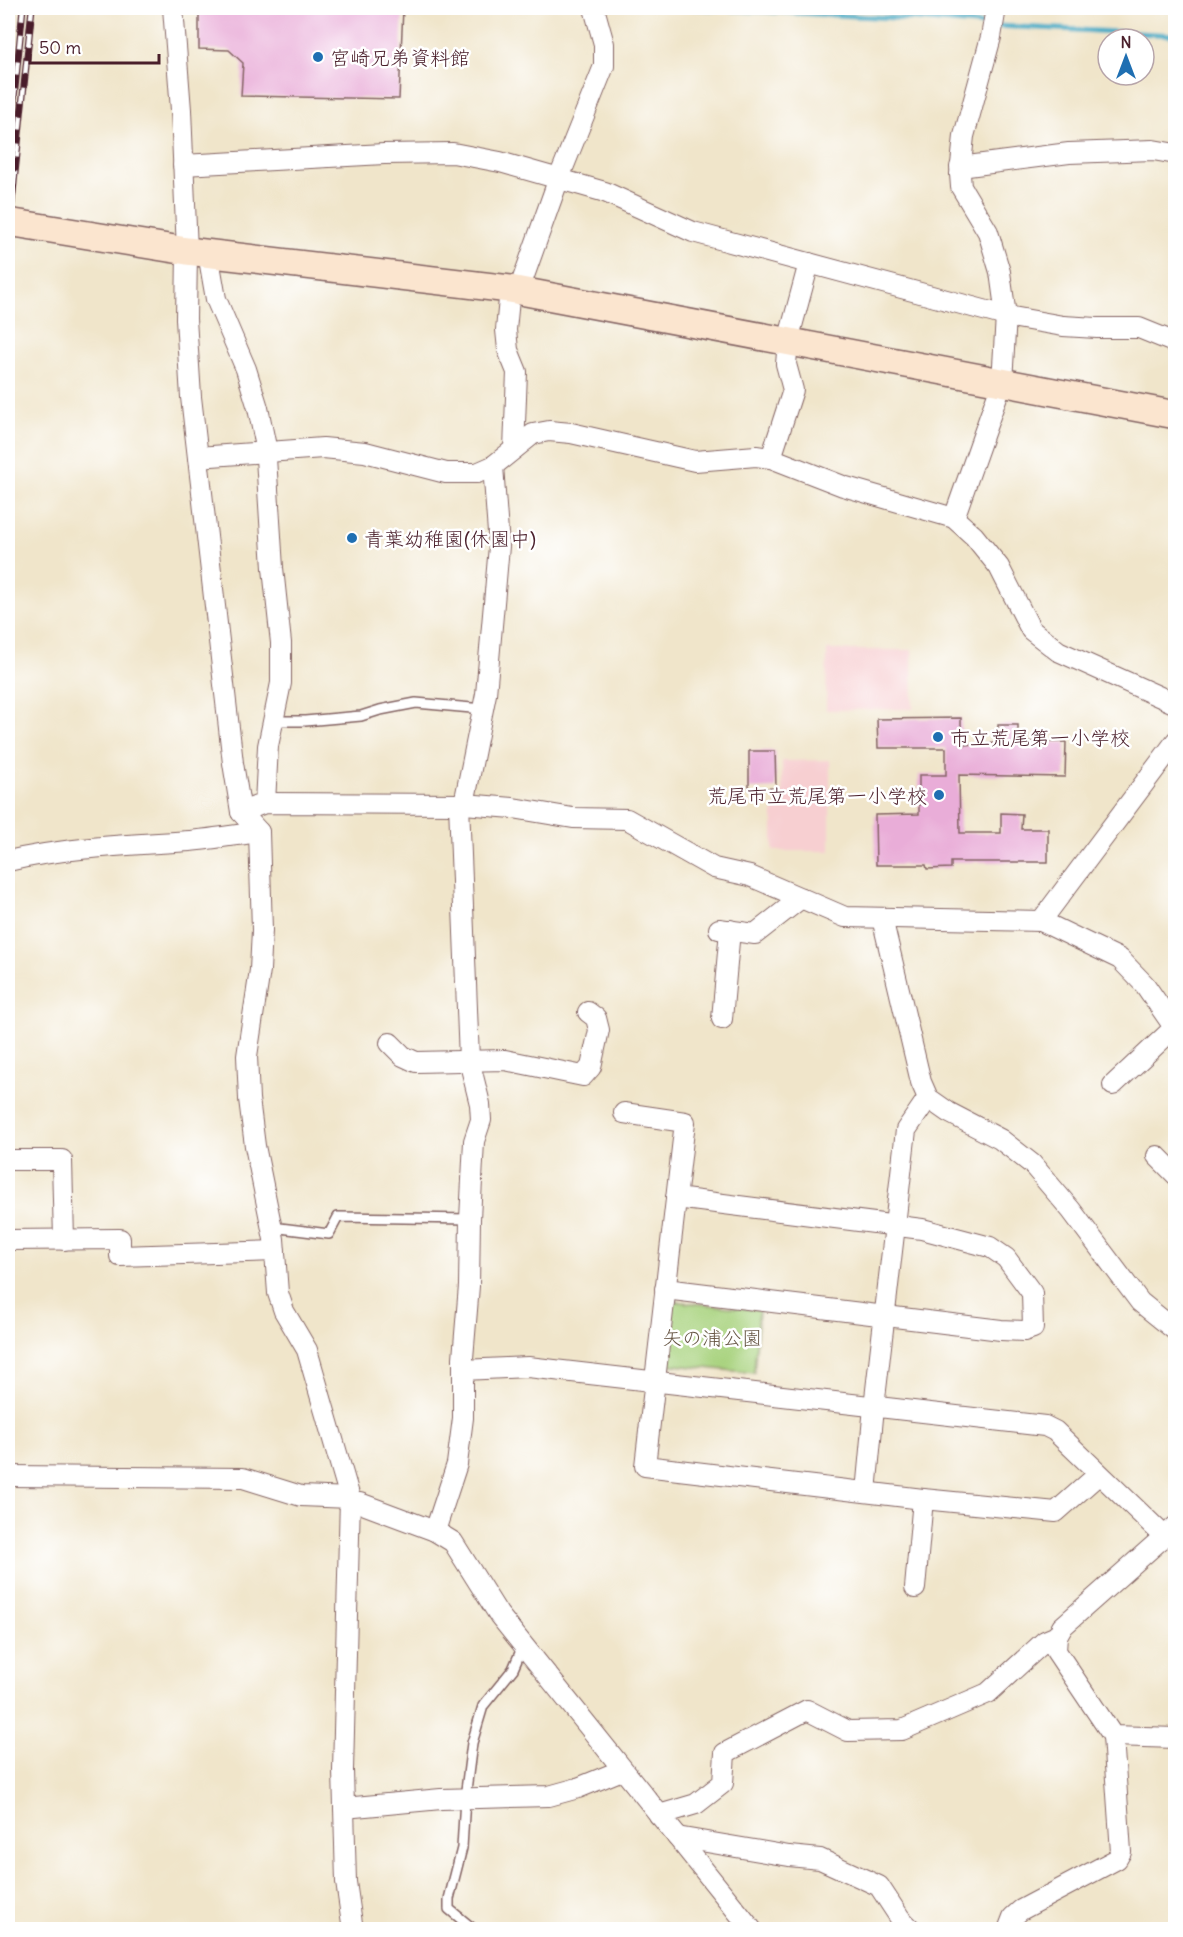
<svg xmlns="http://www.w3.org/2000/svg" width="1183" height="1937" viewBox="0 0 1183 1937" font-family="Delius,'Klee One',sans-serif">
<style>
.built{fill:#f7cfd1}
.green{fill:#a9d37f;stroke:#7a7955;stroke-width:1.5}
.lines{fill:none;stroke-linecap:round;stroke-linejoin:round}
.stream{stroke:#46acc6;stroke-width:5}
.building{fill:#e9add8}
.lane-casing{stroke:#846463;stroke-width:12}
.street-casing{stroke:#846463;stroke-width:22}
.secondary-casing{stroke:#846463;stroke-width:30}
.lane{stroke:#fff;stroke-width:9}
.street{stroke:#fff;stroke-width:20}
.secondary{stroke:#fbe5cf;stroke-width:27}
.rail-casing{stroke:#4a1f2b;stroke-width:7}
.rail{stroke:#fff;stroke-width:4.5;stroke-dasharray:14;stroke-linecap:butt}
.poi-dot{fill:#1f6fb2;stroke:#fff;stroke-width:2}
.labels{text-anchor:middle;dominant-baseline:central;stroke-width:5;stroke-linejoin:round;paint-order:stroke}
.poi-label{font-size:20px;fill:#4a1f2b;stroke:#fff;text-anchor:start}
.park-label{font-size:20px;fill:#654;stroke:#fff}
</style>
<rect width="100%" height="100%" fill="#fff"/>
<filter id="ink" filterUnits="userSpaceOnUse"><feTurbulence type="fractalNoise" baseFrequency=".0167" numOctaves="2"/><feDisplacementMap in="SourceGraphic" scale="12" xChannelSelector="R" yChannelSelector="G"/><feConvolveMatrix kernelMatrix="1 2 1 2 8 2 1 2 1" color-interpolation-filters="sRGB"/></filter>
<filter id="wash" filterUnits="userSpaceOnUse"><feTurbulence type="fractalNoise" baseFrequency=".008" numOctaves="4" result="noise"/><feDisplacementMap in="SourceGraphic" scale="24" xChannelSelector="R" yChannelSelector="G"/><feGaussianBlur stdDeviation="1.35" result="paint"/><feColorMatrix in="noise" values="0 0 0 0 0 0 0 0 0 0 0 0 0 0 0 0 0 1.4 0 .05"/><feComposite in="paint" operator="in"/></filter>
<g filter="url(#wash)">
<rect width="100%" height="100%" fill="#f0e5ca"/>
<g class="built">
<path d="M827,650H912L913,709L826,710Z"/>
<path d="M830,760V851H773V809L782,808V761Z"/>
</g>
<path class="green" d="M672,1301L759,1310L754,1373L665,1364Z"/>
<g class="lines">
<g class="stream">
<path d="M693,8L917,19L988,25"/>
<path d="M997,26L1176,35"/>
</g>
</g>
<g id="blocks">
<g class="building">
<path d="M199,8H403L399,99L241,96L243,63L229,50L199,49Z"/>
<path d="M961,718V745L998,743V725H1018V742H1066L1065,777L959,775L960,833H1001V813L1022,814L1021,829H1048V862H951V868L927,869L926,865H876L875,815L919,814V775H946V748H878L877,719Z"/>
<path d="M749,751H775L776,788L749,789Z"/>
</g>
</g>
</g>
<g filter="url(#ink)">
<use href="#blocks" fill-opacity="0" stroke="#846463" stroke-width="1.5"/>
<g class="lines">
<g class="lane-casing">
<g id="lane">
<path d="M274,721H305L361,716L380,710L416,703L483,709"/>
<path d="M272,1227L329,1234L338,1217L470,1219"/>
<path d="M472,1928L449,1909V1899L462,1848L465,1798L472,1743L483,1706L513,1669L523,1646"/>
</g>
</g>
<g class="street-casing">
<g id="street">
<path d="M173,8L181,110L187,251L186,319L191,397L233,763L241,812L259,832L262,930L260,970L247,1056L249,1099L255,1146L274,1239L278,1293L284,1311L307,1350L350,1498L343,1770L346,1882L353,1930"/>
<path d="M183,165L384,154L453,153L500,162L605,192L693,232L1006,316L1063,326L1097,328H1139L1176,343"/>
<path d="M960,167L1069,153L1153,150L1176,154"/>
<path d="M208,253L216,299L246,369L258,408L265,442L273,568L281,643V683L268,746L265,803"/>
<path d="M510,289L506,330L508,350L517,372L514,449"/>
<path d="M519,290L559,178L604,66V44L594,8"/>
<path d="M198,457L323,448L365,452L446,473H477L493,466L533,434L549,431L571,433L695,461L756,456L771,458L843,486L954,518L974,536L999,567L1031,630L1058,651L1176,704"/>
<path d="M771,458L793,390L786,364L788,341L809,263"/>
<path d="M954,518L1002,382L1006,316L1000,272L988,232L961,187L960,174L964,136L991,37L996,8"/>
<path d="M464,804L486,694L499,546L493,466"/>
<path d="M241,812L265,803L464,804L513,808L573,818L627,819L714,868L750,876L845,917L1041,921L1120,959L1145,985L1176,1030"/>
<path d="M8,861C67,847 130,845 190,841C213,839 236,835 259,832"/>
<path d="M882,918L921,1082L928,1098L948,1112L1000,1139L1032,1164L1071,1210L1140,1302L1176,1331"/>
<path d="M1041,921L1176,741"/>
<path d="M719,929L755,934L801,898"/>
<path d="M722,1019L730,930"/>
<path d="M390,1043L403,1056L416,1062L505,1060L583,1076L591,1067L599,1030L596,1018L588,1012"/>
<path d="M1113,1085L1174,1028"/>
<path d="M624,1113L685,1122L645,1466L923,1499L1056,1512L1099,1474"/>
<path d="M1157,1156L1176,1175"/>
<path d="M8,1160H62L64,1240"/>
<path d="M8,1240L120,1239V1256L275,1251"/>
<path d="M665,1289L1001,1330L1024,1331L1033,1328L1032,1293L1006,1258L990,1247L922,1229L676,1198"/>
<path d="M463,1370L528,1367L1045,1426L1055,1431L1164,1536"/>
<path d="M8,1476L243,1478L301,1496L350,1498"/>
<path d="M866,1492L874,1407L906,1130L928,1098"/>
<path d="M360,1503L435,1531L453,1542L499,1615L752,1930"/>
<path d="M1176,1526L1062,1627L1057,1636L1056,1651L1113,1736L1176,1738"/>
<path d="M435,1531L457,1464L463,1418V1358L469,1286L470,1219L474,1141L481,1120L480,1104L469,1060L459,804"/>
<path d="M915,1588L923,1499"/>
<path d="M344,1808L441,1799L549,1796L578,1788L622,1770"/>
<path d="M659,1815L696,1804L723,1783L725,1753L807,1710L848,1731L902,1730L988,1693L1045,1641L1057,1636"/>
<path d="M677,1837L789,1856L820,1859L879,1886L900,1918L912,1930"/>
<path d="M1008,1930L1013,1917L1021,1910L1117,1859L1121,1852L1113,1736"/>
</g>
</g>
<g class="secondary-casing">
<path id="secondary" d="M8,222L187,251L510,289L1176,415"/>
</g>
<use href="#lane" class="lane"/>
<use href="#street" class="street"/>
<use href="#secondary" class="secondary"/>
<g class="rail-casing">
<g id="rail">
<path d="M8,159L23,8"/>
<path d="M8,241L32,8"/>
</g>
</g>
<use href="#rail" class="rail"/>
</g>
</g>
<g class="poi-dot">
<circle cx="318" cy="57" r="6"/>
<circle cx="352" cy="538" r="6"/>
<circle cx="938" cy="737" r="6"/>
<circle cx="939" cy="795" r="6"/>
</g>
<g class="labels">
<g class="poi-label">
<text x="330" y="57">宮崎兄弟資料館</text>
<text x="364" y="538">青葉幼稚園(休園中)</text>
<text x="950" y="737">市立荒尾第一小学校</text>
<text x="927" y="795" text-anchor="end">荒尾市立荒尾第一小学校</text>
</g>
<g class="park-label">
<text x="712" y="1337">矢の浦公園</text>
</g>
</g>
<rect width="1183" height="1937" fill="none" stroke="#fff" stroke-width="30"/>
<g transform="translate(1126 57)"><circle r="28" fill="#ffffff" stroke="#b7a5aa" stroke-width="1.5"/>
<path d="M0-4.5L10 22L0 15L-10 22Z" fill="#1f6fb2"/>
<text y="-9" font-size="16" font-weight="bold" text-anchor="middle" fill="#4a1f2b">N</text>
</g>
<path d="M30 54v9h129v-9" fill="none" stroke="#4a1f2b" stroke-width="3"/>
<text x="39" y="54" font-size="18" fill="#4a1f2b" stroke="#ffffff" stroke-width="4.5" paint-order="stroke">50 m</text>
</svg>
